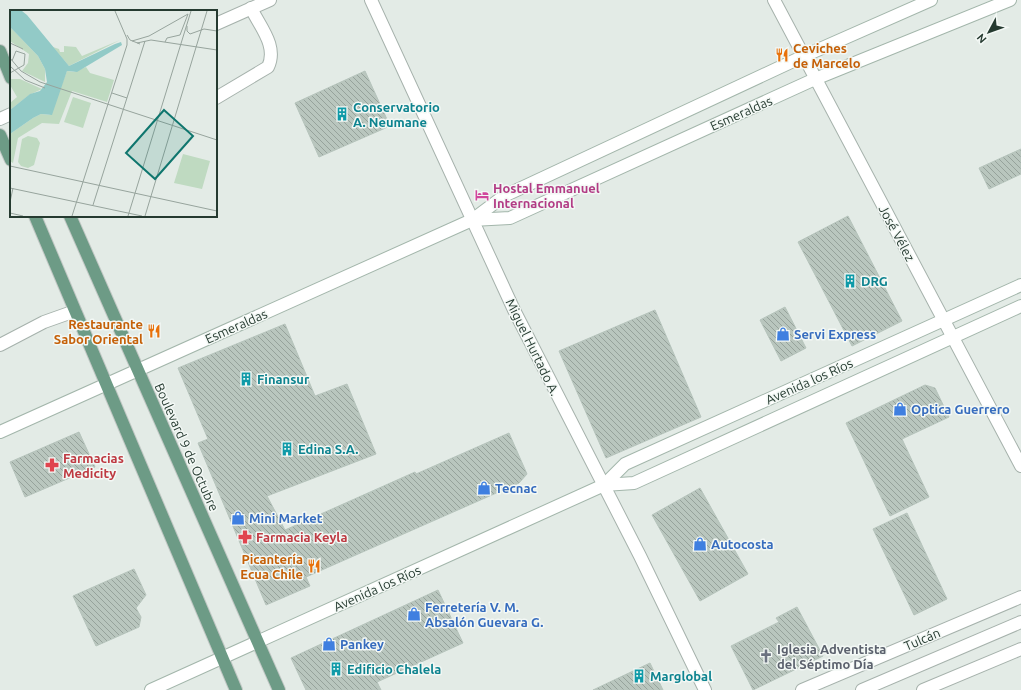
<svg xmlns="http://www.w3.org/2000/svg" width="1021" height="690" viewBox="0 0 1021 690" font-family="Ubuntu,sans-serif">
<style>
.building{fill:url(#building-back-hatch);stroke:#b6c4bc}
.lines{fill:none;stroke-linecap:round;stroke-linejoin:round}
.lane-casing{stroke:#a6b2ac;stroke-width:14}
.street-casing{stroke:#a6b2ac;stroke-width:14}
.secondary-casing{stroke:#a3b6ab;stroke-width:14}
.primary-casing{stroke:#c2c8c5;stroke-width:14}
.lane{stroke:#fff;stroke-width:12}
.street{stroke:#fff;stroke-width:12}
.secondary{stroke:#fff;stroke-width:12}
.primary{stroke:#6d9b86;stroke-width:12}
.labels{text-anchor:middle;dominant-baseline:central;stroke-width:3;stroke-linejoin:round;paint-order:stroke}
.food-label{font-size:13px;font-weight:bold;fill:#c56008;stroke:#f3f8f5;text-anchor:end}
.culture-label{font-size:13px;font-weight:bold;fill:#0d838f;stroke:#f3f8f5;text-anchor:start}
.street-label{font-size:13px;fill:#253a30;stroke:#f3f8f5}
.hotel-label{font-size:13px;font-weight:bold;fill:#b23c85;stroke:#f3f8f5;text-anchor:start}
.shop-label{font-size:13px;font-weight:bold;fill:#366cbe;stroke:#f3f8f5;text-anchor:start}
.health-label{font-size:13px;font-weight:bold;fill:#be3a42;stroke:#f3f8f5;text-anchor:start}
.worship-label{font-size:13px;font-weight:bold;fill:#5b616d;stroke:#f3f8f5;text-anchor:start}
.inset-road{fill:none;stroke:#97a49d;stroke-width:1}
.view{fill:#0f766e;fill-opacity:0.15;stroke:#0f766e;stroke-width:2}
.inset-edge{fill:none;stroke:#253a30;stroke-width:2}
</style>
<defs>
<pattern id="building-back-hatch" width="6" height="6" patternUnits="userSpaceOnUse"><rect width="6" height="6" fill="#b9c6be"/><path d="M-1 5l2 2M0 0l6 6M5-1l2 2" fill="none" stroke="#96a29b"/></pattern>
</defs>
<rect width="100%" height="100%" fill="#e3ebe6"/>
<g class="building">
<path d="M365,71L390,126L319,157L295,103Z"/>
<path d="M1021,149V174L989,189L979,168Z"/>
<path d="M848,216L902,321L852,346L798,242Z"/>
<path d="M785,307L806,348L781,361L760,320Z"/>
<path d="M655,310L701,417L606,458L559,351Z"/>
<path d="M285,324L315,396L347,384L376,454L267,496L285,530L415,472L416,474L509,433L527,474L519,483L306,577L310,586L266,605L198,443L208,439L178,368Z"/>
<path d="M925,385L935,388L949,417L902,439L929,497L890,516L846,423Z"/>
<path d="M79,432L95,467L25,497L10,462Z"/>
<path d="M700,488L748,574L700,601L652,515Z"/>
<path d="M907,513L947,599L914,615L873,529Z"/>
<path d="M134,569L146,595L136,608L141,617L139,627L96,646L73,596Z"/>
<path d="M438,590L463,643L377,682L381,690H306L291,658Z"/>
<path d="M797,607L823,656L753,690L731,646L779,622L776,618Z"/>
<path d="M650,663L663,690H593Z"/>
</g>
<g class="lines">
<g class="lane-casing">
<g id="lane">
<path d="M216,98L268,67C278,46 260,27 251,8"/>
<path d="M0,345L44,322L75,311"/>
<path d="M862,690L1021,622"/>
</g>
</g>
<g class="street-casing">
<g id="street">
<path d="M371,0L514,310L640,556L705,690"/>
<path d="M774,0L1021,466"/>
<path d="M216,24L270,0"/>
<path d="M0,119L11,114"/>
<path d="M802,690L1021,597"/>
<path d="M923,690L1021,649"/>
</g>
</g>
<g class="secondary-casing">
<g id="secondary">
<path d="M472,220L510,218L815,79L1010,0"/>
<path d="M0,432L472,220L504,196L804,56L931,0"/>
<path d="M604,485L634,483L1021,306"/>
<path d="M151,690L604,485L625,464L1021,285"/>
</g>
</g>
<g class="primary-casing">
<g id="primary">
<path d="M0,51L11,78"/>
<path d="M0,135L11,160"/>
<path d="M35,216L236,690"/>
<path d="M70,216L279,690"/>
</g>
</g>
<use href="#lane" class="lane"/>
<use href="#street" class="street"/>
<use href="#secondary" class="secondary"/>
<use href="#primary" class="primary"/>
</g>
<defs>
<g id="restaurant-bare" transform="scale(1.08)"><path d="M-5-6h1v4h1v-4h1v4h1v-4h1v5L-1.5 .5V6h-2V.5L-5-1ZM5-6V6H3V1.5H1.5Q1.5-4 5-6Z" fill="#e8710a" stroke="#f3f8f5" stroke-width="2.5" paint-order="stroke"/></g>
<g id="building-bare" transform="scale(1.08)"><path d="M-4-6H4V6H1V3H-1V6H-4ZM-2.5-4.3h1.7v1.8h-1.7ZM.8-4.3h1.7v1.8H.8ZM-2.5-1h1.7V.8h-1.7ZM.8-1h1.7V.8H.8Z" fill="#0f9aa8" stroke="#f3f8f5" stroke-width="2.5" paint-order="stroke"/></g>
<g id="hotel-bare" transform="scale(1.08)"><path d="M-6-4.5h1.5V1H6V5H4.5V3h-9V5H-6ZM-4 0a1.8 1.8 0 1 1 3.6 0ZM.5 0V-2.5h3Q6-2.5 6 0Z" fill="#d1479c" stroke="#f3f8f5" stroke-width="2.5" paint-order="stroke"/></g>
<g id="shop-bare" transform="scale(1.08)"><path d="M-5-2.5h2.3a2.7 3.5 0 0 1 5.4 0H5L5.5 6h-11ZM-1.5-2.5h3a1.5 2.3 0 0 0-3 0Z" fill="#3f7fe0" stroke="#f3f8f5" stroke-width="2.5" paint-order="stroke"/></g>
<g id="pharmacy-bare" transform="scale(1.08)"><path d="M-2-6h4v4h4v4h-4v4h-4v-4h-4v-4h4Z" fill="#e0444e" stroke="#f3f8f5" stroke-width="2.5" paint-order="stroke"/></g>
<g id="church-bare" transform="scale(1.08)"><path d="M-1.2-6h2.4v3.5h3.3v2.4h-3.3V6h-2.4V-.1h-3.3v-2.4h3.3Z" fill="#6b7280" stroke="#f3f8f5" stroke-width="2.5" paint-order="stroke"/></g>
</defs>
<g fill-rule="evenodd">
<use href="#restaurant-bare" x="782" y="55"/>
<use href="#building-bare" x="342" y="114"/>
<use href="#hotel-bare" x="482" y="195"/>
<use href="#building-bare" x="850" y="281"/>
<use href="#restaurant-bare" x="154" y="331"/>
<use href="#shop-bare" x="783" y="334"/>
<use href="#building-bare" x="246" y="379"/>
<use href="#shop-bare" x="900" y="409"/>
<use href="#building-bare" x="287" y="449"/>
<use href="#pharmacy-bare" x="52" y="465"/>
<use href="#shop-bare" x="484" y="488"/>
<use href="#shop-bare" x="238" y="518"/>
<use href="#pharmacy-bare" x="245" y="537"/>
<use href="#shop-bare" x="700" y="544"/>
<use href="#restaurant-bare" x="314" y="566"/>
<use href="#shop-bare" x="414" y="614"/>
<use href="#shop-bare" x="329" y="644"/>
<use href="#church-bare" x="766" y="656"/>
<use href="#building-bare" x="336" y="669"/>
<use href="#building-bare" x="639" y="676"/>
</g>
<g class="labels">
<g class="food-label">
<text x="793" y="48" text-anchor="start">Ceviches<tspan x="793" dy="15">de Marcelo</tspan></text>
<text x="143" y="324">Restaurante<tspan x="143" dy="15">Sabor Oriental</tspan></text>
<text x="303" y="559">Picantería<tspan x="303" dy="15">Ecua Chile</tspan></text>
</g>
<g class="culture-label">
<text x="353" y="107">Conservatorio<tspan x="353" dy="15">A. Neumane</tspan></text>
<text x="861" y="281">DRG</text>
<text x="257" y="379">Finansur</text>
<text x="298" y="449">Edina S.A.</text>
<text x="347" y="669">Edificio Chalela</text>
<text x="650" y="676">Marglobal</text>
</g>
<g class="street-label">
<text transform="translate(741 113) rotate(-24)">Esmeraldas</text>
<text transform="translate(897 233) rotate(62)">José Vélez</text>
<text transform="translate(236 326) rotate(-24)">Esmeraldas</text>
<text transform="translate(533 347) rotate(64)">Miguel Hurtado A.</text>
<text transform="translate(809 381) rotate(-24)">Avenida los Ríos</text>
<text transform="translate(187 447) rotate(66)">Boulevard 9 de Octubre</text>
<text transform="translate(377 588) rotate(-24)">Avenida los Ríos</text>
<text transform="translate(922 639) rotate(-23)">Tulcán</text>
</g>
<g class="hotel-label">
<text x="493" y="188">Hostal Emmanuel<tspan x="493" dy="15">Internacional</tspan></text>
</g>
<g class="shop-label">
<text x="794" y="334">Servi Express</text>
<text x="911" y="409">Optica Guerrero</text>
<text x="495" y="488">Tecnac</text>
<text x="249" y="518">Mini Market</text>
<text x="711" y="544">Autocosta</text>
<text x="425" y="607">Ferretería V. M.<tspan x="425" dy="15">Absalón Guevara G.</tspan></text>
<text x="340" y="644">Pankey</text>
</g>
<g class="health-label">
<text x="63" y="458">Farmacias<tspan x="63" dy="15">Medicity</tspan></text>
<text x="256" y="537">Farmacia Keyla</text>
</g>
<g class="worship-label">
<text x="777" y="649">Iglesia Adventista<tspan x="777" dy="15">del Séptimo Día</tspan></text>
</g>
</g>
<g transform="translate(10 10)">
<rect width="207" height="207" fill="#e3ebe6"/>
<path d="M0,17L28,46L35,59V72L12,61L18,53L19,44L0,31ZM110,30L59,56L43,37L49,39L50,42H54V36L66,37L72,46ZM76,57L80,63L104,70L97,92L62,81L49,114L32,113L8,128L3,153L0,151V124L23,108L31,104L40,105L57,61L64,62ZM0,69H10L32,79L19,85L0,100V93L7,87L0,75ZM63,87L81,93L73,118L54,112ZM18,126L27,128L30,133L24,155L18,158L11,156L8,152L12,129ZM173,144L200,151L192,179L164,173Z" fill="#bfdac1"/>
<path d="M0,1H12L17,5L59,56L105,34L111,32L112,35L67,62L57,61L42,105L31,104L23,108L0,124V100L20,84L30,81L37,72L35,59L28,46L0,17Z" fill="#92cac7"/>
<path class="inset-road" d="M177,16V21L180,24L194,19L207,21M117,25L120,30L130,34M122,31L139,26L178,4M155,32L157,28L170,25L178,4M0,33L13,39M127,33L141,30L207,40M0,48L11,61L30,72L207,130M0,56L15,70L35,78M0,63L14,55L15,44L6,41L2,51M102,83L117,88M0,156L207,201M0,178L132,206M0,192L3,178M83,195L135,31M0,203L13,206M62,206L117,35V29L105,1M118,206L181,1M135,206L197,1"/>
<path class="view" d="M154,100L183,126L145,169L116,143Z"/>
<rect width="207" height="207" class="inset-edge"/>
</g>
<g transform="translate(989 32) rotate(229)" stroke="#f3f8f5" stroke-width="3" paint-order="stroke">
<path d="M0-3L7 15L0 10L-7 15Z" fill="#253a30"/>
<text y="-6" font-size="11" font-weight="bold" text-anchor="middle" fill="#253a30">N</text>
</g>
</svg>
